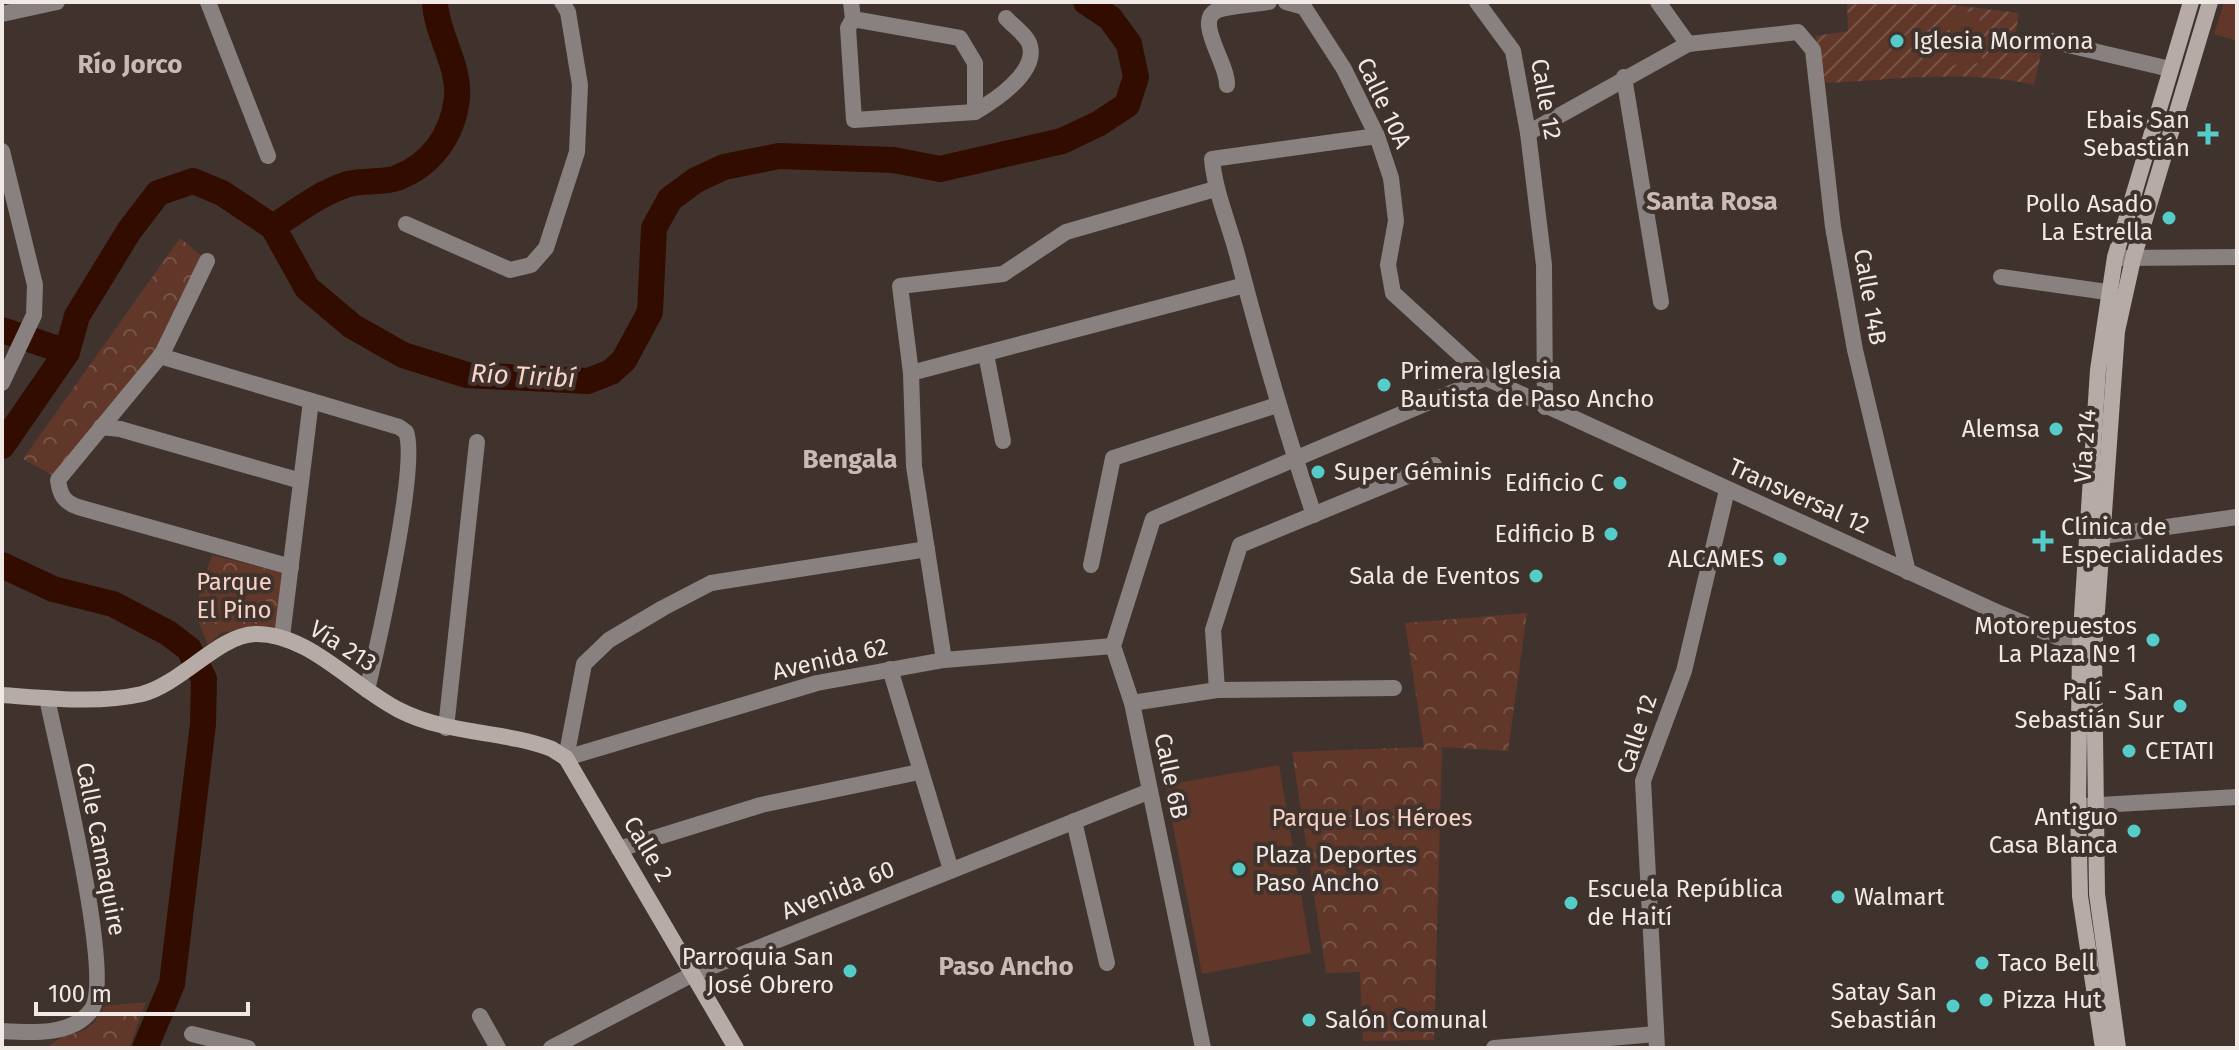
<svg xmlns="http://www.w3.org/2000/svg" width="2239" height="1050" viewBox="0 0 2239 1050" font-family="'Fira Sans',sans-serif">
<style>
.forest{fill:url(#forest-crowns)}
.garden{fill:url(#garden-furrows)}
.pitch{fill:#603728}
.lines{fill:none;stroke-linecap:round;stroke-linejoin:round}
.river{stroke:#330c00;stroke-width:26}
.minor{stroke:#88817f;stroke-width:16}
.secondary{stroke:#b6aba7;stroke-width:16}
.poi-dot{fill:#54cdc8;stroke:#40332e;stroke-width:3}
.labels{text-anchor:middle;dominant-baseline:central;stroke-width:8;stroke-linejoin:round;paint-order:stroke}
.poi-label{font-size:24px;fill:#f1e9e5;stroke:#40332e;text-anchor:end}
.street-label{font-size:24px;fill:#f1e9e5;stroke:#40332e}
.park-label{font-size:24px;fill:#f7d2c5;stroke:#40332e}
.neighbourhood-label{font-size:26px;font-weight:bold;fill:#cbbab4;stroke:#40332e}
.water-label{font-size:26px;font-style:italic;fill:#fad5c8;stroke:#40332e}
</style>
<defs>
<pattern id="forest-crowns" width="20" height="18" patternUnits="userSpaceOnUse" patternTransform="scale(2)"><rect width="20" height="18" fill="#603728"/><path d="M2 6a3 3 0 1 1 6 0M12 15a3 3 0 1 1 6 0" fill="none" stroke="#775447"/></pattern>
<pattern id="garden-furrows" width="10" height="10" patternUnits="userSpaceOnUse" patternTransform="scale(2)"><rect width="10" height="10" fill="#603728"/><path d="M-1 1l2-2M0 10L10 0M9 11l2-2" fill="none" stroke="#775447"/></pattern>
</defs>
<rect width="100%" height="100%" fill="#40332e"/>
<g class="forest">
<path d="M180,238L203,257L157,353L56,477L23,459Z"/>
<path d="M212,555L283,573L275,631L222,632L208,645L194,610Z"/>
<path d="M1527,613L1508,751L1442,747L1434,1040L1363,1041L1360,972L1326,973L1292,752L1424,747L1405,623Z"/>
<path d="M146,1002L129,1048H48C66,1026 87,1044 104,1006Z"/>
</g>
<path class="garden" d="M1847,2H1929L2019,13L2015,38L2044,41L2034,85C1967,69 1894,80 1826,83L1815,36L1848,31Z"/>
<g class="pitch">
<path d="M2224,2H2237V41L2214,34Z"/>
<path d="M1979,11L1982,63L1952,65L1949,13Z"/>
<path d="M1279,765L1311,953L1202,974L1165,785Z"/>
</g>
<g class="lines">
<g class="river">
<path d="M273,227C297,211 320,193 348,184C364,180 382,183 397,178C431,165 453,135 457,98C460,65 436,34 435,2"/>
<path d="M2,330L67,352"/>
<path d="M2,446L67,352L77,316L129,231L158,193L193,181L222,193L273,227L307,288L352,326L403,355L467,375L588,381L611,372L624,360L650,312L654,228L670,199L696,180L724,167L779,156L894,160L940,169L1062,141L1098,124L1127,105L1136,77L1129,44L1110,18L1086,2"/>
<path d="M2,565L53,589L113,604L168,633L189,649L204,679L203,724L172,984L145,1048"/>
</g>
<g class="minor">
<path d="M208,2L268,156"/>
<path d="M851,2L853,19L848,28L854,120L975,112V63L960,38L853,19"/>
<path d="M1286,2L1304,7L1344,69L1377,136L1391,178L1396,221L1388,265L1393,293L1486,378L1999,613L2093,652"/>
<path d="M1477,2L1513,51L1528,133L1544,265L1545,407"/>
<path d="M1658,2L1688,44"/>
<path d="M2,14L57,2"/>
<path d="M2051,41L2170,69"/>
<path d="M1624,77L1661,302"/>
<path d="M1227,85C1228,63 1193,20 1218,10C1233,5 1253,5 1269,2"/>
<path d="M975,112C994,101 1037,73 1030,46C1028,36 1013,26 1006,18"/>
<path d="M1528,133L1688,44L1798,32L1813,50L1833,227L1855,350L1908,572"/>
<path d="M2,151L35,285L34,315L2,383"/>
<path d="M406,224L510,270L531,265L546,248L577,152L580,85L568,12L562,2"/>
<path d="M2123,258L2237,257"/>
<path d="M207,261L162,354L58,480C60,495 64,502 78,507L291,567"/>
<path d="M2001,277L2107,292"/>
<path d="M986,354L1003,441"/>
<path d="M160,356L399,427L406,432C419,464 377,649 367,690"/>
<path d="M911,373L1245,285"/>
<path d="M101,427L120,429L301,481"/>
<path d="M1314,515C1285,429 1260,342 1237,254C1228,221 1215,192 1212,159L1377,136"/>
<path d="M2089,538L2237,517"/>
<path d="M927,549L711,583L663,608L609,640L584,664L566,758L817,683L944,660L1113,646"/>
<path d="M1091,565L1113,458L1277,405"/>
<path d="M282,637L311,401"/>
<path d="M944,660L914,466L911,373L900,286L1003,274L1066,232L1215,189"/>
<path d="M890,669L951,870"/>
<path d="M1217,690L1213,630L1240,545L1434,465"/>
<path d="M1132,703L1217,690L1394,688"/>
<path d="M446,728L477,442"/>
<path d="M2083,806L2237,797"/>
<path d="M1074,821L1107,963"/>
<path d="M619,849L761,805L919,772"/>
<path d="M480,1016L498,1048"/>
<path d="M2,1031C31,1033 74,1036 92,1009C114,974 57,749 47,698"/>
<path d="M192,1034L248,1048"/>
<path d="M551,1048L693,974L1150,791"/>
<path d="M1203,1048L1132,703L1113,646L1153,519L1486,378"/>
<path d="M1494,1048L1656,1034"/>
<path d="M1657,1048L1643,781L1684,671L1727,490"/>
</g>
<g class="secondary">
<path d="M2,695C47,698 98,704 142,694C181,684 219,635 255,634C309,633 353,687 399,710C448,735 502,730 552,749L566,758L736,1048"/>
<path d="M2103,1048L2080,896L2078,806L2080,646L2098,370L2115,257L2191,2"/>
<path d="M2118,1048L2097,894L2094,653L2117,331L2133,259L2210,2"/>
</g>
</g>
<g class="poi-dot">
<circle cx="1897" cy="41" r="8"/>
<path d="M2204 122h8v8h8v8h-8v8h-8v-8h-8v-8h8z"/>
<circle cx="2169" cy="218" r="8"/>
<circle cx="1384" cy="385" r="8"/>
<circle cx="2056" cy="429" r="8"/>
<circle cx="1318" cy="472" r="8"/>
<circle cx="1620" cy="483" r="8"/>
<circle cx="1611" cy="534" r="8"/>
<path d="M2039 529h8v8h8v8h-8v8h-8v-8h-8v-8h8z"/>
<circle cx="1780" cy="559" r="8"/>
<circle cx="1536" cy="576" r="8"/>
<circle cx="2153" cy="640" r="8"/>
<circle cx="2180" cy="706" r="8"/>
<circle cx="2129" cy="751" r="8"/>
<circle cx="2134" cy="831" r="8"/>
<circle cx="1239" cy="869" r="8"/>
<circle cx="1838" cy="897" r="8"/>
<circle cx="1571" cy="903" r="8"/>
<circle cx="1982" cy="963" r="8"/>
<circle cx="850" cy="971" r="8"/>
<circle cx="1986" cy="1000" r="8"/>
<circle cx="1953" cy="1006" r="8"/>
<circle cx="1309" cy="1020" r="8"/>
</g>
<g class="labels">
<g class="poi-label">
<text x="1913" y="41" text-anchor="start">Iglesia Mormona</text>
<text x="2190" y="120">Ebais San<tspan x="2190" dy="28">Sebastián</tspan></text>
<text x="2153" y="204">Pollo Asado<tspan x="2153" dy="28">La Estrella</tspan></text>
<text x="1400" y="371" text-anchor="start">Primera Iglesia<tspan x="1400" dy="28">Bautista de Paso Ancho</tspan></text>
<text x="2040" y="429">Alemsa</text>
<text x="1334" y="472" text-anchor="start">Super Géminis</text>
<text x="1604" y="483">Edificio C</text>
<text x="2061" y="527" text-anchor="start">Clínica de<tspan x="2061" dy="28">Especialidades</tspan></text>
<text x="1595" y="534">Edificio B</text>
<text x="1764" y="559">ALCAMES</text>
<text x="1520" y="576">Sala de Eventos</text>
<text x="2137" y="626">Motorepuestos<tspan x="2137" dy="28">La Plaza Nº 1</tspan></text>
<text x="2164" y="692">Palí - San<tspan x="2164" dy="28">Sebastián Sur</tspan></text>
<text x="2145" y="751" text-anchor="start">CETATI</text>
<text x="2118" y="817">Antiguo<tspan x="2118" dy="28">Casa Blanca</tspan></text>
<text x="1255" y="855" text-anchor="start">Plaza Deportes<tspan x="1255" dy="28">Paso Ancho</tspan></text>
<text x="1587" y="889" text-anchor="start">Escuela República<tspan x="1587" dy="28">de Haití</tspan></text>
<text x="1854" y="897" text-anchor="start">Walmart</text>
<text x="834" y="957">Parroquia San<tspan x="834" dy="28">José Obrero</tspan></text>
<text x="1998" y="963" text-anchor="start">Taco Bell</text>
<text x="1937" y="992">Satay San<tspan x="1937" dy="28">Sebastián</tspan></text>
<text x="2002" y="1000" text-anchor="start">Pizza Hut</text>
<text x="1325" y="1020" text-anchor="start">Salón Comunal</text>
</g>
<g class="street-label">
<text transform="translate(1546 99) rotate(80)">Calle 12</text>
<text transform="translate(1384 103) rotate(65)">Calle 10A</text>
<text transform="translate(1870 297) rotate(80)">Calle 14B</text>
<text transform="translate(2085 446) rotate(-86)">Vía 214</text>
<text transform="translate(1799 496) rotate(24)">Transversal 12</text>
<text transform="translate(343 646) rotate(32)">Vía 213</text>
<text transform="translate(830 659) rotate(-13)">Avenida 62</text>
<text transform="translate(1637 734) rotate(-72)">Calle 12</text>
<text transform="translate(1171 776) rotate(78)">Calle 6B</text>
<text transform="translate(101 849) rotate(79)">Calle Camaquire</text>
<text transform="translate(648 849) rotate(59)">Calle 2</text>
<text transform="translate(838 890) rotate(-22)">Avenida 60</text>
</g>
<g class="park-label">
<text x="234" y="582">Parque<tspan x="234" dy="28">El Pino</tspan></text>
<text x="1372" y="818">Parque Los Héroes</text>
</g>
<g class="neighbourhood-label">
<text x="130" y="64">Río Jorco</text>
<text x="1712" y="201">Santa Rosa</text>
<text x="850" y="459">Bengala</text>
<text x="1006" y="966">Paso Ancho</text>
</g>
<g class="water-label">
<text transform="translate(523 376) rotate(3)">Río Tiribí</text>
</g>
</g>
<rect width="2239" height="1050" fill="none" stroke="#f1e9e5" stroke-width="8"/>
<path d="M36 1002v12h212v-12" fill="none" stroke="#f1e9e5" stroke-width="4"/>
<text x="48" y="1002" font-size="24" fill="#f1e9e5" stroke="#40332e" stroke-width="6" paint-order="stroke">100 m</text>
</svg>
